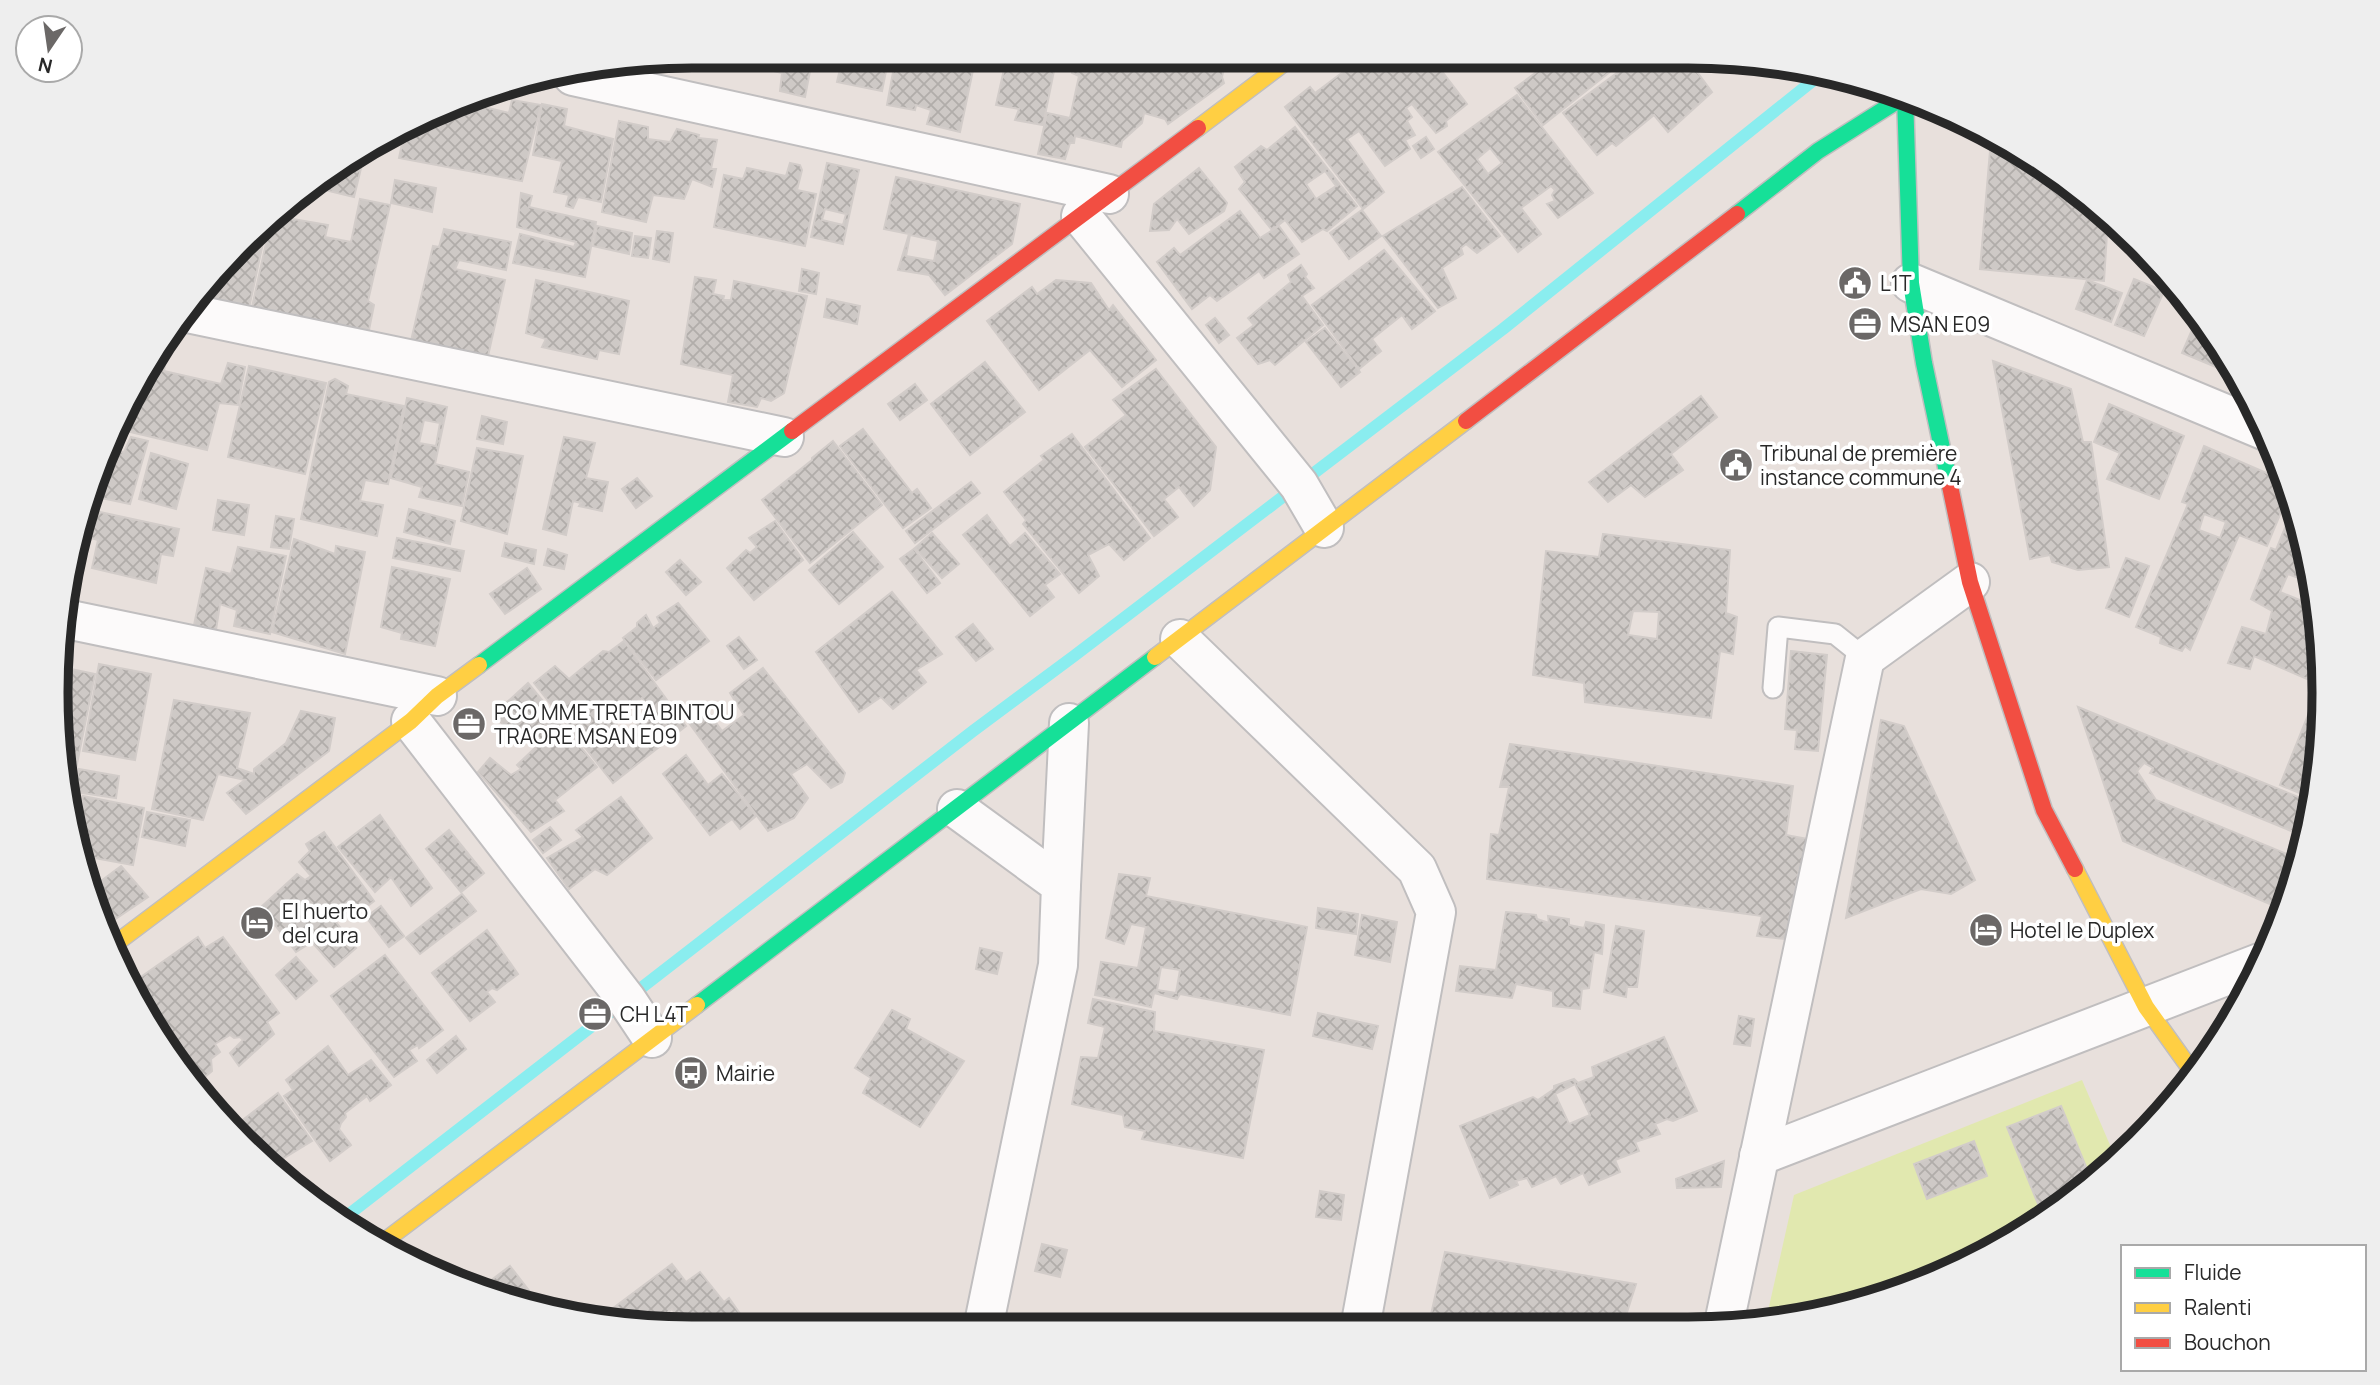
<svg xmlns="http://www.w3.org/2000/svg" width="2380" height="1385" viewBox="0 0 2380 1385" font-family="Manrope,sans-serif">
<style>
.pitch{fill:#e1e8af}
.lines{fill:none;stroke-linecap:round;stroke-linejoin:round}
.stream{stroke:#8aedef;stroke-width:12}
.building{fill:url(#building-cross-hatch);stroke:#d2ccc9;stroke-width:2;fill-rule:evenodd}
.lane-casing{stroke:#c0bebf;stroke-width:23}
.street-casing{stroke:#c0bebf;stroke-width:42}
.fast-casing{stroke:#c0bebf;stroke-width:19}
.slow-casing{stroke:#c0bebf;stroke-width:19}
.jam-casing{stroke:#c0bebf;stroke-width:19}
.lane{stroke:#fcfafa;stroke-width:19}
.street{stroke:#fcfafa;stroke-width:38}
.fast{stroke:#16e098;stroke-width:16}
.slow{stroke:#ffcf43;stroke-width:16}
.jam{stroke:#f24e42;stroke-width:16}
.labels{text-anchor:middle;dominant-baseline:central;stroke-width:7;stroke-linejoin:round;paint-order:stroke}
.poi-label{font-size:21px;fill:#282828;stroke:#fff;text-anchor:start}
.rim{fill:none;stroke:#282828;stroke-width:9}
</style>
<defs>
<pattern id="building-cross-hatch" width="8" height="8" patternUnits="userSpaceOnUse" patternTransform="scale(1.75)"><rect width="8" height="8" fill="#cec9c6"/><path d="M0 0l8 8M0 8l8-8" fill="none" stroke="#b1adaa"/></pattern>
</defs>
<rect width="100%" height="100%" fill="#e8e0dc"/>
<path class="pitch" d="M2082,1080L2116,1159L2006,1244L1892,1295L1766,1320L1794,1195Z"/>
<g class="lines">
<path class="stream" d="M339,1222L973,731L1074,656L1503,329L1820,75"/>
</g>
<g class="building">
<path d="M727,56H813L805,97L780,91L782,73L744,64V68L726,64Z"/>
<path d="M843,56H889L882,91L837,82Z"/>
<path d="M896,56H976L960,132L927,124L931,110L916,105L915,110L887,105Z"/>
<path d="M1007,56H1057L1043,125L1015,120L1019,109L996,105Z"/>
<path d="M1075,57H1215L1226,59L1222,77L1224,83L1168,124L1165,119L1144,113L1142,123L1122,141L1121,147L1075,136L1074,143H1070L1065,159L1038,154L1047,113L1070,118L1079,76L1072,73Z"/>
<path d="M1363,57H1366L1372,63L1381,57H1431L1467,104L1446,121L1447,126L1436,133L1412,104L1406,108L1412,117L1407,121L1415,135L1405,140L1410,149L1385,166L1359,131L1347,139L1384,192L1363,209L1285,107L1310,87L1315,93Z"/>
<path d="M1557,57H1602L1611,71L1543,125L1515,88Z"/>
<path d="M1608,57H1686L1712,92L1668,132L1654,115L1616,146L1612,143L1597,155L1563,113L1618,72Z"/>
<path d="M1731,58L1761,64L1743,73Z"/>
<path d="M1517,95L1593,193L1558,218L1547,204L1555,201L1552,195L1555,190L1551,186L1521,208L1541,234L1518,252L1438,152ZM1490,148L1502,163L1488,174L1477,159Z"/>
<path d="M512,100L541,105L522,181L399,158L404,135L464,102L509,113Z"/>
<path d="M542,104L567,109L564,126L613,139L601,202L578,197L573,208L566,206L569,195L554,192L562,161L533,155Z"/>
<path d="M619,121L648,127V139L670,142L677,129L699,135L698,138L717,140L711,169H716L712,187L692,179L684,199L653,195L646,222L602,212Z"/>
<path d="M1295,127L1357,206L1327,231L1323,229L1302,242L1285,220L1272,230L1239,189L1245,182L1235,167L1261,146L1267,150ZM1325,171L1336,186L1316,199L1306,184Z"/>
<path d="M1426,137L1434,149L1421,158L1413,146Z"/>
<path d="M1991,139L2041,163L2108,218L2104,281L1980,269Z"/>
<path d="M364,156L354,197L308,186Z"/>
<path d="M790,163L800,165L802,170L797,190L816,194L805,246L714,227L724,175L743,179L747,168L786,176Z"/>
<path d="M827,163L859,170L843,244L811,237ZM825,209L846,214L843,225L822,220Z"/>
<path d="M1199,168L1227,203L1224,211L1189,234L1177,219L1169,230L1150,231L1154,204Z"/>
<path d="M896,177L1020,204L1012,244L945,295L929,275L898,270L909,234L884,229ZM910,235L938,241L934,261L906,256Z"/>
<path d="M395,180L436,188L432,212L391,203Z"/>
<path d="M1462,187L1500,236L1477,253L1466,244L1461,248L1463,254L1442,268L1456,298L1438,308L1383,236Z"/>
<path d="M521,193L532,196L529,207L596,222L585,277L513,263L520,234L574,247L576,242L517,227Z"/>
<path d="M360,199L390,205L368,301L374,305L367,340L252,307L270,225L285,209L288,210L287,218L328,225L325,237L351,242Z"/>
<path d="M1362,210L1381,236L1349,259L1330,233Z"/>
<path d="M1240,211L1260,238L1279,226L1299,254L1264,278L1259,271L1217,301L1210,295L1192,309L1157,262L1174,248L1180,255Z"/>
<path d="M597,226L632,233L629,254L593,246Z"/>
<path d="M266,229L249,308L200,299Z"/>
<path d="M444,229L511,242L506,270L459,260L455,269L505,280L486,365L410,345L433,246L439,247Z"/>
<path d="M657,231L673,233L669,262L653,259Z"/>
<path d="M635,236L651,238L648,258L632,256Z"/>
<path d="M1384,250L1435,311L1412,329L1402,315L1372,339L1381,351L1359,369L1312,305Z"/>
<path d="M2150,257L2166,278L2145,270Z"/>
<path d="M1301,265L1307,274L1305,277L1314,288L1302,296L1323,325L1275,365L1270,360L1258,364L1237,338L1254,325L1248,318L1291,282L1288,275Z"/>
<path d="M802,269L819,273L816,294L799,291Z"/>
<path d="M695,277L716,280L713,294L724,296L723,300H731L734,281L807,296L784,393L771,401L761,398L757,407L728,402L733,375L681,364Z"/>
<path d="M2134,279L2164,291L2144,336L2115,325Z"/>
<path d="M536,280L629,301L619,354L599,350L597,359L542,347L546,339L526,333Z"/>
<path d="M1056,280L1091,283L1109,310L1113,305L1156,360L1122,387L1090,350L1039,390L987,321L1032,287L1037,294Z"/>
<path d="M2087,280L2122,293L2111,322L2076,309Z"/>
<path d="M827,299L860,306L857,324L824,317Z"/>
<path d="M2198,316L2217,339L2232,368L2230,373L2182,353Z"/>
<path d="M1215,318L1229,335L1219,343L1206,325Z"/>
<path d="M1325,328L1360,372L1341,387L1306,342Z"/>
<path d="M158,350L167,352L164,371L221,384L228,363L245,367L238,405L219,403L207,450L122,430Z"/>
<path d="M1993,361L2071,389L2083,442H2091L2109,567L2078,570L2052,562L2050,555L2030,559Z"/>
<path d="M985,362L1025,412L970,455L931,404Z"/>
<path d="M249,366L326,383L305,474L228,457Z"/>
<path d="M1156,369L1216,447L1210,490L1194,506L1179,487L1164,499L1178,517L1154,536L1085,447L1126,415L1113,400Z"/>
<path d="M335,379L348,386L346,394L404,406L388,484L365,480L360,501L383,505L377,536L301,519L329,382Z"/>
<path d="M915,384L927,400L900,420L888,404Z"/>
<path d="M1701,396L1717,417L1671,454L1683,470L1645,497L1631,485L1608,502L1589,482Z"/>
<path d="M407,398L447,407L435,464L469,472L462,506L419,497L422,487L391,478ZM424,420L440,423L436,446L419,443Z"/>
<path d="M2109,404L2184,436L2159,499L2107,479L2120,453L2094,442Z"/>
<path d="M482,416L507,422L503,444L477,439Z"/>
<path d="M863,429L912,493L917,489L931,508L903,528L840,446Z"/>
<path d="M1072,434L1150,538L1124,560L1109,544L1088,555L1099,576L1079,593L1023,524L1026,520L1004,492L1044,460L1041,456Z"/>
<path d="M131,437L148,441L130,504L92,496L113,451L124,452Z"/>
<path d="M564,437L595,443L586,478L608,482L602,511L579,506L581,503L573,501L566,535L543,529Z"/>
<path d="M833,441L882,505L810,563L762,500L812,460V458Z"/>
<path d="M2204,446L2285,481L2289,493L2267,546L2239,535L2190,650L2185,646L2182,651L2160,643L2161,637L2136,627L2188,504L2182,502ZM2204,514L2226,522L2220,538L2199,530Z"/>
<path d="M477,448L523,456L507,534L461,521Z"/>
<path d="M151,453L188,464L176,509L139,499Z"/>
<path d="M637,478L652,496L636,508L622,489Z"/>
<path d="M971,482L980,493L915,543L906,531Z"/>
<path d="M218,500L249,505L244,535L213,530Z"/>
<path d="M86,509L179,529L173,556L161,554L156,583L92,568L98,540L80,535Z"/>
<path d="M409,509L455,521L450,544L404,532Z"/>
<path d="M2291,513L2295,514L2312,568L2320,649L2307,679L2254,656L2250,669L2228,663L2242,627L2266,634L2272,611L2251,599L2271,548L2276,550ZM2288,574L2309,582L2302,601L2280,592Z"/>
<path d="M987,515L1010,546L1025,533L1060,574L1045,585L1054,597L1030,616L963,535Z"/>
<path d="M276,516L294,519L289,549L271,547Z"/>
<path d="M775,521L803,560L754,600L727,568L746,550L750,553L757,547L749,538Z"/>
<path d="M853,532L883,567L839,604L809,570Z"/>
<path d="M932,533L959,564L942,578L915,548Z"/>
<path d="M1603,534L1730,550L1726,613L1737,617L1733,654L1720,651L1711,718L1585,702L1584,683L1533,675L1546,551L1599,557ZM1633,611L1659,612L1657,639L1628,635Z"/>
<path d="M397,538L464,551L460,571L393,558Z"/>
<path d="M294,539L335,554L336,546L365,552L345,654L272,632Z"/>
<path d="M505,543L536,550L534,564L502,556Z"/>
<path d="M238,547L286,556L270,634L234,626L237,610L220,604L216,630L194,625L206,568L231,574Z"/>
<path d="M548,549L567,555L564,569L544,565Z"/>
<path d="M914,549L940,583L927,593L900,559Z"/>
<path d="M2126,558L2149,566L2129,617L2106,608Z"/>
<path d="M680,560L701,582L686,595L666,572Z"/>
<path d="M392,567L450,579L435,646L401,639L402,633L381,627Z"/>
<path d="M527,568L541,589L505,614L490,594Z"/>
<path d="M892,592L942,654L916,670L926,682L893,709L881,697L859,712L816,652Z"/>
<path d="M678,603L709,641L656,680L623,638L637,627V623L646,615L653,628L660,623L657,617Z"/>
<path d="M973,624L993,649L976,661L956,637Z"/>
<path d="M739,637L757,660L744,669L727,646Z"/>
<path d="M624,641L686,726L613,783L534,683L555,666L569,679L603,651L609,652ZM642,698L653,712L623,735L615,726L619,721L613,717L618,712L620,715Z"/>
<path d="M1791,651L1827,655L1818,751L1795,749L1797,730L1785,729Z"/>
<path d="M99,664L151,674L135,760L83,751Z"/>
<path d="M763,668L845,773L842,782L831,788L807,764L791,774L808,798L794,818L768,831L689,723L707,710L722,731L744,715L730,693Z"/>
<path d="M71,669L95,674L72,789L56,693L59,672L69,674Z"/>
<path d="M2317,677L2323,679V699L2309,693Z"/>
<path d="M528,683L597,767L555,800L564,811L531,832L478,772L490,758L511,775L521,769L517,765L538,745L532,737L520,745L494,714Z"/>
<path d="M174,700L250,713L237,768L254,774V769L286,743L301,711L335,718L329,751L246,814L227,793L245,780L218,774L203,820L152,809Z"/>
<path d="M2312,705L2322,709L2314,799L2280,785Z"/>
<path d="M2078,707L2313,803L2306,837L2150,773L2153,768L2144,763L2137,771L2156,800L2299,859L2286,902L2283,901L2279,908L2123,841Z"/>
<path d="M1881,720L1904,726L1975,880L1951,894L1921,889L1846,918Z"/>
<path d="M1510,744L1793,786L1786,835L1808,839L1802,870H1799L1785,939L1757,936L1762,916L1487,879L1491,834L1499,835L1509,787H1500Z"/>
<path d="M686,755L708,785L722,774L756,816L740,829L732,819L710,835L663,774Z"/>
<path d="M79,769L119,776L116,798L75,792Z"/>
<path d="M83,796L144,808L133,865L83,856L78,824Z"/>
<path d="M621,797L652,838L607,875L595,869L569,889L547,858L583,837L576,830Z"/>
<path d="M147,812L190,820L185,846L142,837Z"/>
<path d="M380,815L432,888L411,906L391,877L375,892L338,847Z"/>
<path d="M550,827L561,840L543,853L533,840Z"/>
<path d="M449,830L484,873L461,892L426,849Z"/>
<path d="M324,832L374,901L354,917L350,909L336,922L356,948L334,967L312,942L296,952L261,907L297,874L305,880L311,876L299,862L310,851L306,844Z"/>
<path d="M121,866L148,897L105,926L90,897L89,890Z"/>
<path d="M1119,874L1150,878L1146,896L1307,927L1290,1015L1180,994L1177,999L1154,993L1151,1007L1095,995L1101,962L1138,968L1146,927L1131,924L1124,944L1106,938ZM1161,967L1180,970L1176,993L1157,990Z"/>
<path d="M462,894L476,911L420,954L406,938Z"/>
<path d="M381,906L404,936L389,947L366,917Z"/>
<path d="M1318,908L1358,914L1356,934L1316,928Z"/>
<path d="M1506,912L1536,915L1537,919L1549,923L1548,916L1569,919V925L1584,928L1586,922L1604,925L1602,954L1594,952L1589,988L1582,989L1580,1009L1553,1006V991L1516,984L1512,998L1456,991L1460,966L1496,970Z"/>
<path d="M1362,915L1397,922L1390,962L1355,955Z"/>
<path d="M1616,926L1644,931L1637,987H1627L1626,997L1604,992Z"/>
<path d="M487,930L518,974L497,990L492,988L487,992L495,1002L470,1021L432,973Z"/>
<path d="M198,937L205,948L223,937L279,1013L267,1022L274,1034L239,1066L230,1053L243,1040L240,1037L234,1038L230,1035L215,1044L220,1052L211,1059L212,1071L194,1086L188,1080L165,1038L170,1033L148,1006L135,981Z"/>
<path d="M980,948L1002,953L997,974L976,969Z"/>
<path d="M385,955L443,1030L419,1048L418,1045L409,1050L417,1061L394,1077L331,996Z"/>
<path d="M296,957L317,981L296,999L276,975Z"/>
<path d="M1093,999L1155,1012L1154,1031L1264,1050L1243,1158L1142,1139L1145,1131L1125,1127L1123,1115L1072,1104L1081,1057L1098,1058L1105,1027L1088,1023Z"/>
<path d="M892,1010L910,1019L906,1029L964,1061L920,1127L863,1093L871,1078L855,1068Z"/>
<path d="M1318,1013L1378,1026L1372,1049L1313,1036Z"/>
<path d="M1739,1016L1754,1019L1750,1046L1734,1044Z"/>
<path d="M456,1036L466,1049L437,1073L427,1060Z"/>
<path d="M1664,1037L1697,1111L1673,1121L1667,1119L1655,1124L1660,1134L1635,1142L1639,1151L1615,1160L1620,1172L1589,1185L1583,1173L1561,1184L1556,1176L1532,1187L1527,1178L1516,1181L1518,1185L1490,1198L1460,1126L1533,1097L1538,1100L1554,1089V1086L1574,1079L1578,1083L1594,1077L1592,1067ZM1575,1084L1590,1115L1569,1124L1555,1094Z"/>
<path d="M328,1046L348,1075L371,1060L391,1085L370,1101L367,1096L345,1113L346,1117L341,1123L339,1129L351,1145L330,1161L284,1096L293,1090L286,1080Z"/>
<path d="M278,1093L312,1141L276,1163L236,1125Z"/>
<path d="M2061,1106L2091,1179L2063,1200L2040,1209L2007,1127Z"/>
<path d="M1974,1141L1987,1176L1927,1199L1914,1164Z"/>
<path d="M1724,1161L1721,1187L1677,1188L1676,1179Z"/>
<path d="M1320,1191L1344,1195L1341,1220L1316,1217Z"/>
<path d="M1042,1244L1067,1250L1060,1277L1035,1271Z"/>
<path d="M1445,1252L1636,1284L1622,1328H1428Z"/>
<path d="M672,1264L686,1282L700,1272L724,1302L729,1298L743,1318L735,1328H686L672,1309L649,1327L600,1318Z"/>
<path d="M510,1266L531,1293L520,1302L488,1295L478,1290Z"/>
<path d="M1031,1321L1050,1324L1049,1328H1030Z"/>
</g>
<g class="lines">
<g class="lane-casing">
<path id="lane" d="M1773,688L1778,627L1835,634L1865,658"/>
</g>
<g class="street-casing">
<g id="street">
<path d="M573,76L1109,194"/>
<path d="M1081,216L1299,485L1324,528"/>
<path d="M1911,283L2266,431"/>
<path d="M187,313L784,437"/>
<path d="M66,619L437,696"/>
<path d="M1180,639L1417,869L1436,912L1360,1328"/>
<path d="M411,721L626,999L652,1038"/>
<path d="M957,809L1061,885L1058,965L983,1328"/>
<path d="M1061,885L1069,723"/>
<path d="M1759,1156L2262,962"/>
<path d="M1723,1328L1865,658L1970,582"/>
</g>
</g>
<g class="fast-casing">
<g id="fast">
<path d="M1905,96L1911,283L1924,363L1950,486"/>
<path d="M1737,214L1818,151L1905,96"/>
<path d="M479,665L792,431"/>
<path d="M697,1005L1155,657"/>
</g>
</g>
<g class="slow-casing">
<g id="slow">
<path d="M1198,128L1292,57"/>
<path d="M1155,657L1466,421"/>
<path d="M2075,869L2146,1007L2194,1074"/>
<path d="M115,944L411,721L437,696L479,665"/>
<path d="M382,1243L697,1005"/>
</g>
</g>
<g class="jam-casing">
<g id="jam">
<path d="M1466,421L1737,214"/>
<path d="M792,431L1198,128"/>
<path d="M1950,486L1970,582L2044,810L2075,869"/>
</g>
</g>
<use href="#lane" class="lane"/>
<use href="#street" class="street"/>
<use href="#fast" class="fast"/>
<use href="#slow" class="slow"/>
<use href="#jam" class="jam"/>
</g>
<defs>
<g id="civic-disc" transform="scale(1.75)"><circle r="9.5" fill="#6b6867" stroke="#fff"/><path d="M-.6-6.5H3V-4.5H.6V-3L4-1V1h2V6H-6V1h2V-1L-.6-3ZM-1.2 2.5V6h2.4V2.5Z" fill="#fff"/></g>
<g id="office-disc" transform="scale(1.75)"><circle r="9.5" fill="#6b6867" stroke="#fff"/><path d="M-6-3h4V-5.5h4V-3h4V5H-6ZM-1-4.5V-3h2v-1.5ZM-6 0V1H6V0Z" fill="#fff"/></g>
<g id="hotel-disc" transform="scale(1.75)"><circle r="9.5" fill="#6b6867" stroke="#fff"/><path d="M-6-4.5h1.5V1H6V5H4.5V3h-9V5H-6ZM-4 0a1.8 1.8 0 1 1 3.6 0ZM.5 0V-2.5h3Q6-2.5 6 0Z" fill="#fff"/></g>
<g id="bus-disc" transform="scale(1.75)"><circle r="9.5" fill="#6b6867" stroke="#fff"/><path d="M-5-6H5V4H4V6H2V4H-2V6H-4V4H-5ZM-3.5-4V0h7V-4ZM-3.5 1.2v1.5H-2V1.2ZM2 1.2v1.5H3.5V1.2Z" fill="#fff"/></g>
</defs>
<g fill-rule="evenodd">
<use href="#civic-disc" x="1855" y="283"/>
<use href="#office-disc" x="1865" y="324"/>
<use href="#civic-disc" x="1736" y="465"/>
<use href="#office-disc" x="469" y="724"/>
<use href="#hotel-disc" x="257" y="923"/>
<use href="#hotel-disc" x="1986" y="930"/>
<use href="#office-disc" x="595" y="1014"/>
<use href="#bus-disc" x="691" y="1073"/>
</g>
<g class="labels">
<g class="poi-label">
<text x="1880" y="283">L1T</text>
<text x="1890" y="324">MSAN E09</text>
<text x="1760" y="453">Tribunal de première<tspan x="1760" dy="24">instance commune 4</tspan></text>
<text x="494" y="712">PCO MME TRETA BINTOU<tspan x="494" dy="24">TRAORE MSAN E09</tspan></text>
<text x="282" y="911">El huerto<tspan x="282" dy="24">del cura</tspan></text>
<text x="2010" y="930">Hotel le Duplex</text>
<text x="620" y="1014">CH L4T</text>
<text x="716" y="1073">Mairie</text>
</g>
</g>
<path d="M0 0H2380V1385H0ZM692 68H1688A624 624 0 0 1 2312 692V693A624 624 0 0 1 1688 1317H692A624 624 0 0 1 68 693V692A624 624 0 0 1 692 68Z" fill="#eee" fill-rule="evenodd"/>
<path class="rim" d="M692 68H1688A624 624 0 0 1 2312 692V693A624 624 0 0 1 1688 1317H692A624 624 0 0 1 68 693V692A624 624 0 0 1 692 68Z"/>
<rect x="2121" y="1245" width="245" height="126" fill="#ffffff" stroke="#a9a9a9" stroke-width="2"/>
<rect x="2135" y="1268" width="35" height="10" fill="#16e098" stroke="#a9a9a9" stroke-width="2"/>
<text x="2184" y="1280" font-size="21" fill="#282828">Fluide</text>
<rect x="2135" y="1303" width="35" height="10" fill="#ffcf43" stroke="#a9a9a9" stroke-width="2"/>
<text x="2184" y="1315" font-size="21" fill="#282828">Ralenti</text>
<rect x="2135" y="1338" width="35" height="10" fill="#f24e42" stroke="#a9a9a9" stroke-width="2"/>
<text x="2184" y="1350" font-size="21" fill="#282828">Bouchon</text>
<g transform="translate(49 49) rotate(193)"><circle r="33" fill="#ffffff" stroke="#a9a9a9" stroke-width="2"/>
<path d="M0-5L12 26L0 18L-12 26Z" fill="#6b6867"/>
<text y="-10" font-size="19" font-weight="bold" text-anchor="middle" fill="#282828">N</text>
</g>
</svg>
